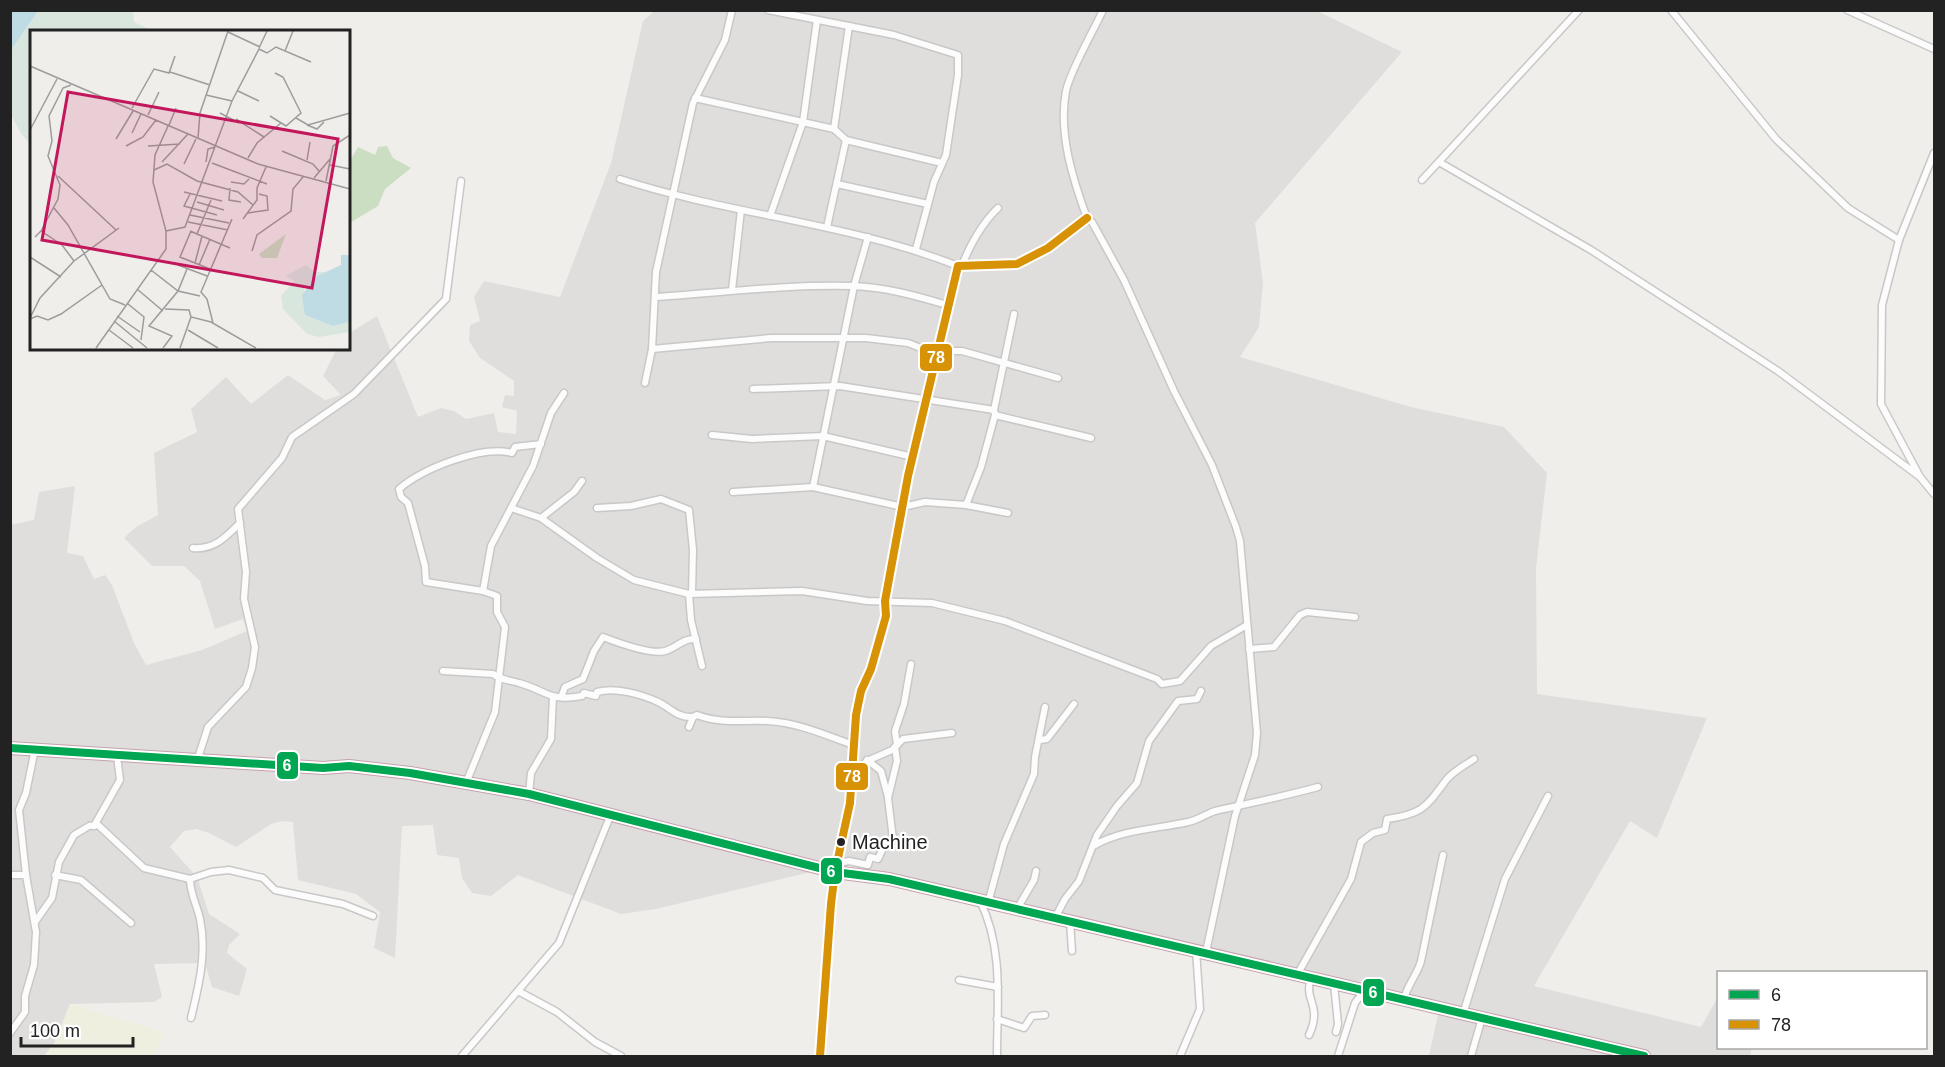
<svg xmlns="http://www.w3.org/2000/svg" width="1945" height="1067" viewBox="0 0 1945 1067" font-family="Arial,sans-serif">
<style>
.residential{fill:#dfdedc}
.farmland{fill:#efefdf}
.forest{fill:#cbdec1}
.wetland{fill:#d9e6de}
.water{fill:#bfdbe3}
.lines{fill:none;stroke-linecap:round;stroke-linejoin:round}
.minor-casing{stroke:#c9c8c7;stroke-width:9}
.trunk-casing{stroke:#c5a2ac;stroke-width:14}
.minor{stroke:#fdfcfc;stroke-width:6}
.trunk{stroke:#f0e6e4;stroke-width:10}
.bus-1-casing{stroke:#fff;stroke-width:12}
.bus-2-casing{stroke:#fff;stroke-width:12}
.bus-1{stroke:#00a651;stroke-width:8}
.bus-2{stroke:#d79205;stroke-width:8}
.bus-dot{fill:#222;stroke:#fff;stroke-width:2}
.labels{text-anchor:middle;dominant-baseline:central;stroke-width:4.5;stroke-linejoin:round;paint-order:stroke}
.bus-label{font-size:20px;fill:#222;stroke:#fff;text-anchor:start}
.inset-road{fill:none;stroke:#9e9c9b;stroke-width:1.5}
.view{fill:#c2185b;fill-opacity:0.15;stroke:#c2185b;stroke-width:3}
.inset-edge{fill:none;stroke:#222;stroke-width:3}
.line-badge{stroke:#fff;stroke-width:2}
.badge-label{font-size:16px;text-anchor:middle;font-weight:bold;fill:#fff}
</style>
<rect width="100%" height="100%" fill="#f0eeeb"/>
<path class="residential" d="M654,11H1317L1402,52L1255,223L1263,283L1259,327L1240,357L1411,407L1504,427L1547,473L1536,568L1537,694L1707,718L1657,838L1630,821L1534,986L1701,1027L1718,997V1048H1752L1750,1056H1429L1440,1005L844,864L656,909L621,914L518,875L491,896L472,893L462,878L459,858L437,855L433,825L402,826L395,958L374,948L380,912L356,894L298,880L293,822L282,821L271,824L236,847L209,833L196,829L184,831L170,847L197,877L209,914L240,934L229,945L227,953L247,969L239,996L212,987L205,963L154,964L162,997L154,1002L70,1004L54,1044L44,1056H11L10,525L34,520L39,492L75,486L67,553L83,556L94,579L105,575L112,585L134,643L146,665L202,650L247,631L243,619L215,629L200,581L184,566H152L124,538L136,527L158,515L154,453L197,432L191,409L226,377L251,404L288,375L325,400L341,395L323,376L337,348H348V334L377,316L418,417L441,408L454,411L466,419L494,413L498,432L516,434L517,411L502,407L505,395L514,396V381L480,358L469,341L470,325L480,321L474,297L484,281L560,297L611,163L643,21Z"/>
<path class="farmland" d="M70,1004L163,1032L155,1056H44L54,1044Z"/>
<path class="forest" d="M387,146L393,158L411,168L385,189L378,206L348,224V158L351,159L358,147L375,155L378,147Z"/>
<path class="wetland" d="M38,11H133L134,22L154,31L32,32L31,144L22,135L11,115V50Z"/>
<path class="water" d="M11,10L38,11L11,50L10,11Z"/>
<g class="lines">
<g class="minor-casing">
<g id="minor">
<path d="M768,10L894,35L958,55V75L946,155L934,182L916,249"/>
<path d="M1103,10C1093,32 1070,71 1066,91C1058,133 1073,180 1087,218L1092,222L1124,280L1174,391L1212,465L1236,527L1240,541L1257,733L1255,755L1235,816L1206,952"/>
<path d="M1671,10L1776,139L1848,208L1899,240"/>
<path d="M1847,10L1934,49"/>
<path d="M695,98L834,129"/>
<path d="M846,140L942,163"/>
<path d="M1934,153L1899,240L1882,305L1881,404L1920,477L1934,494"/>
<path d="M1439,162L1591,250L1778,371L1920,477"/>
<path d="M620,179C731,215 849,223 958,266"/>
<path d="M1422,180L1579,10"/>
<path d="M837,184L928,204"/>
<path d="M770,216L803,122L817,20"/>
<path d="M827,227L846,140L834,129L849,26"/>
<path d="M962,266C969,246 983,222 998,208"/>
<path d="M732,290L741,210"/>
<path d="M655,297C721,293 787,284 853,286C885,287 917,296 947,305"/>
<path d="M652,349L771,338H866L908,343L938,355"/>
<path d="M938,351H962L1058,378"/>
<path d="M645,383L652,349L656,272L693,103L725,40L732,10"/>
<path d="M753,389L840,386L994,410L995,415L981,467L966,505"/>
<path d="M994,410L1014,314"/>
<path d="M995,415L1091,438"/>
<path d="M712,435L752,439L823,436L913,457"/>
<path d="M813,487L854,286L868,237"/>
<path d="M733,492L813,487L903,507L925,502L966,505L1008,513"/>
<path d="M511,508L541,518L597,558L634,580L689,594L802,591L867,601L932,603L1005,621L1157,679L1162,684L1180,681L1211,646L1247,625"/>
<path d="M597,508L631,506L661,499L689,510L693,550L692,593"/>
<path d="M541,518L574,492L582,481"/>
<path d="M193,548C214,550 226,537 240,523"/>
<path d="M483,591L426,582L425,566L408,503L401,497L399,489C422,469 481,445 512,453L515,447L541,444"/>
<path d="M689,594L691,620L702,666"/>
<path d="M1249,649L1274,647L1300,615L1307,612L1355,617"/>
<path d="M443,671L493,674C501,680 509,680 519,683C548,691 548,702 582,696L584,693L596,696L597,692C615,687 641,694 658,702C671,708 677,718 693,717"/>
<path d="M561,697L565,687L583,679L594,651L603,637C616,642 651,655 665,651C676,648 683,638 696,639"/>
<path d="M689,727L693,717L697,715C721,724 742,720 767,721C796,722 826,735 853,745"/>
<path d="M1040,740L1047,739L1074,704"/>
<path d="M897,745L895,731L904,704L911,664"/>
<path d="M867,760L881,771L888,797"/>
<path d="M197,761L208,727L246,687L252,668L255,647L244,599L246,572L238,509L282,458L292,437L354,394L446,299L461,181"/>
<path d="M852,777L867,761L892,750L903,739L952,733"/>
<path d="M466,783L495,712L505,627L497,612V596L483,591L491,546L533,466L551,413L564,393"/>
<path d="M529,794L531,773L551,739L553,697"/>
<path d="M94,826L120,780L117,756"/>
<path d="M1095,845C1124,829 1157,829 1188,822C1199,820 1208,812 1219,810C1252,803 1285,796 1318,787"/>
<path d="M838,863L849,861L868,865L870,857L878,859L884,846L893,839L888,798L897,761L895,747"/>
<path d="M10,875H26"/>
<path d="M55,875L81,880L131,923"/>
<path d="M190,879C190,894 197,905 200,919C207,953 199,985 191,1018"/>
<path d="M980,901C1004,948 997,1005 997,1056"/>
<path d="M988,903L1004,844L1034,774L1035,757L1045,707"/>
<path d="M1017,909L1034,880L1036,871"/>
<path d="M1055,918L1065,899L1079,881L1097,835L1117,806L1137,783L1149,741L1178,701L1197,699L1201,691"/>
<path d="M1070,921L1072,951"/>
<path d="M35,922L52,898L59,862L74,835L89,826L98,825L144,868L190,879L211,872L229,870L263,878L275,890L343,904L373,916"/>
<path d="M1297,975L1351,879L1361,842L1373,833L1385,830L1387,819C1423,814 1426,807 1447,779C1454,771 1465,765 1474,759"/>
<path d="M959,980L998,987"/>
<path d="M1334,984L1338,1024L1336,1032"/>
<path d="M518,991L557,1012L595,1042L621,1056"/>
<path d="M1404,1000C1406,986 1417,976 1421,961L1443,855"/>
<path d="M1463,1014L1505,879L1548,796"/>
<path d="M997,1019L1024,1028L1032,1016L1045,1015"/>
<path d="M10,1033L25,1012V996L34,965L36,932L26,875L19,810L26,793L35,749"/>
<path d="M1309,1035C1323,1005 1303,1000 1311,979"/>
<path d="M462,1056L559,943L611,814"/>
<path d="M820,1056L831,904L835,872L850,803L856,715L861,691L871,669L886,616L885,601L908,476L958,266L1017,264L1048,248L1087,218"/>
<path d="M1180,1056L1200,1009L1196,950"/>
<path d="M1338,1056L1355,1003L1364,991"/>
<path d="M1471,1056L1482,1018"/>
</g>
</g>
<g class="trunk-casing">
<path id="trunk" d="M10,748L323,768L349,766L410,773L529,794L835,872L889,879L1644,1056"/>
</g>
<use href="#minor" class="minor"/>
<use href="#trunk" class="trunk"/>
<g class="bus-1-casing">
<path id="bus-1" d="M10,748L323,768L349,766L410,773L529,794L835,872L889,879L1644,1056"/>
</g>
<g class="bus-2-casing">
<path id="bus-2" d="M820,1056L831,904L835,872L850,803L856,715L861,691L871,669L886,616L885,601L908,476L958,266L1017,264L1048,248L1087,218"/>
</g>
<use href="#bus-1" class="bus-1"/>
<use href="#bus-2" class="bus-2"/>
</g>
<circle class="bus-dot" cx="841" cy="842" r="5"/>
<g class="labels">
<g class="bus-label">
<text x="852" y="842">Machine</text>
</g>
</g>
<g transform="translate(30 30)">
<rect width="320" height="320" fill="#f0eeeb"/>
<path d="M256,204L247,228H232L229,224Z" fill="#cbdec1"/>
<path d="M276,235L284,242H296L274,258L275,285L303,296L319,292V302L289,307L277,304L253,279L251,266L264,251L256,246Z" fill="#d9e6de"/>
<path d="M311,225H319V292L303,296L275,285L272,265L285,247L311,235Z" fill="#bfdbe3"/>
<path class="inset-road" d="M198,2L230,17M229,18L237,1M255,21L263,1M0,36L228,134L320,159M140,42L180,55M208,61L229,71M176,65L202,71M102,78L124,39L139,43L145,26M190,83L209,93M118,85L129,62M240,86L256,96L271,83L253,47L245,43M266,88L278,95L320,83M206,89L234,107M139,95L146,78M277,95L287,99L294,92M0,100L27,49M102,103L111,84M168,108L170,83L198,1M86,109L103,81M96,116L113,107L126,90M118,116L150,114M252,121L283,134L289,141M218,128L227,113L251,93M277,130L280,112M132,132L158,104M176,132L178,119L185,117M182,133L203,141M154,134L166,109M300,135L320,139M124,140L137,134L167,151L208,162L223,175M203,141L237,154M28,146L86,200M284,148L300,129M296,151L303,116L320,105M201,152L214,154L219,149M200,158L199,170L211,172M154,162L192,171M160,164L154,176L187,185M167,172L194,180M24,178L38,195L80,269L95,275M218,183L238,180L237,166L229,164M160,185L199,193M213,189L227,170V158L236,137M158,192L198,200M11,201L28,169L30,155L18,126L22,111L19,86L33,58L41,55M136,201L155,197L202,71L229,19L237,23L246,17L281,32M160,201L200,218M161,201L150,227L180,239M167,204L181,170M5,207L11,201L32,215L44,231M222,221L227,205L261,181L263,159L273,147M0,227L31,247M165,233L172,206M148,235L177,246M169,235L180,209M121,240L148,261L170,266M107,259L133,281M98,274L114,287L111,310M135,279L159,280L161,287L181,292L226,318M87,286L110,302M0,288L10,268L44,231L89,198M0,289L7,286L18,290L31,284L72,255M84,291L117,318M183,293L177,269L171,262L202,189M79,300L103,318M158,300L188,318M66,318L136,219V201L123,152L125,125L138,96M133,318L142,306L119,296L148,261L157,239M150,318L161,287"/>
<path class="view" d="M38,62L308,109L282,258L12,210Z"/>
<rect width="320" height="320" class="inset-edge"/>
</g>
<g class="line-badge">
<rect x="919" y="343" width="34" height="29" rx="6" fill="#d79205"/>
<rect x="276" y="751" width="23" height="29" rx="6" fill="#00a651"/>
<rect x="835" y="762" width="34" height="29" rx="6" fill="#d79205"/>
<rect x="820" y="857" width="23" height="28" rx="6" fill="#00a651"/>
<rect x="1362" y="978" width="23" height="29" rx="6" fill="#00a651"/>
</g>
<g class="badge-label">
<text x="936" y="363">78</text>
<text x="287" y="771">6</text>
<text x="852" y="782">78</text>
<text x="831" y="877">6</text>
<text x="1373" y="998">6</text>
</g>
<rect width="1945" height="1067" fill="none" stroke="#222222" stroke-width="24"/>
<rect x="1717" y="971" width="210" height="78" fill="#ffffff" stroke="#a7a7a7" stroke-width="1.5"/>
<rect x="1729" y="990" width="30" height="9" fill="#00a651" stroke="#a7a7a7" stroke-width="1.5"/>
<text x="1771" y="1001" font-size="18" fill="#222222">6</text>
<rect x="1729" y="1020" width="30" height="9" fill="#d79205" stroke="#a7a7a7" stroke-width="1.5"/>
<text x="1771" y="1031" font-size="18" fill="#222222">78</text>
<path d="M21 1037v9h112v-9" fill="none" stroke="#222222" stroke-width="3"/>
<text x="30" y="1037" font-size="18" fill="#222222" stroke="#ffffff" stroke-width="4.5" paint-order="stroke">100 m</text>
</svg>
